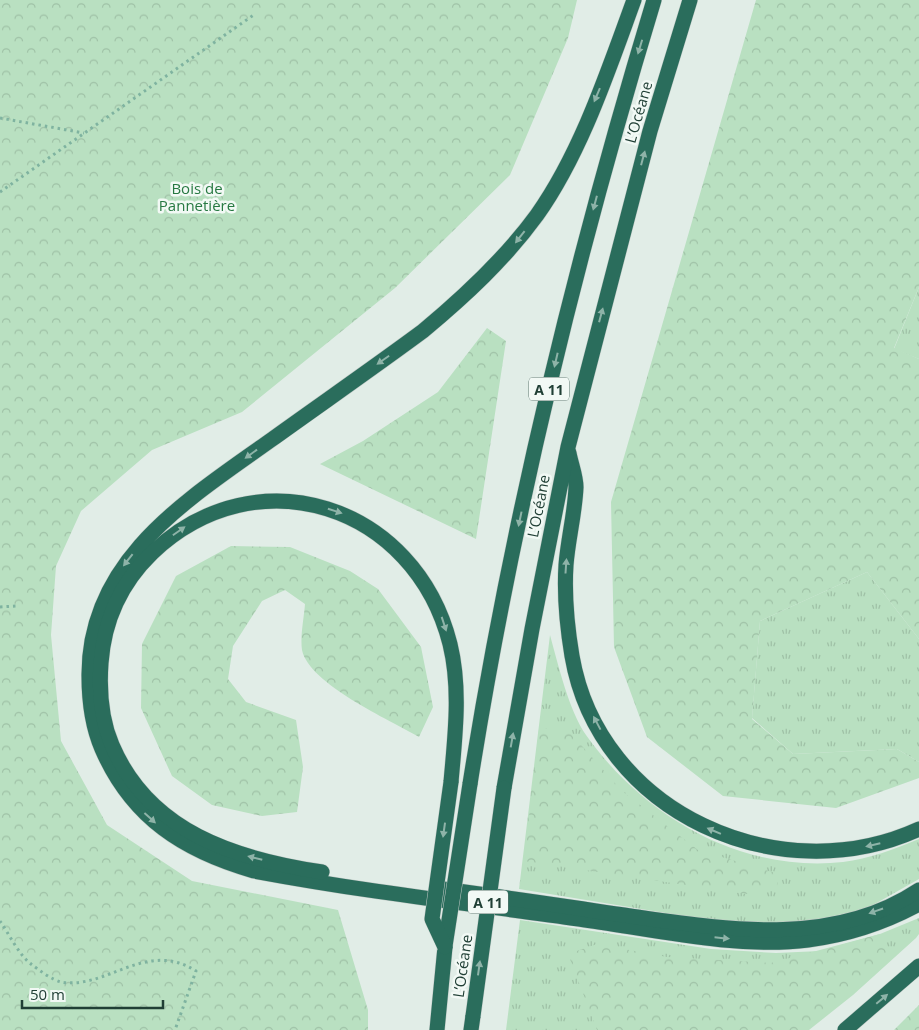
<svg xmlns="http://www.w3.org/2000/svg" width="919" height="1030" viewBox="0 0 919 1030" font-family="'Open Sans',sans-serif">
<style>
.grass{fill:url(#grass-tufts)}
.forest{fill:url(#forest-crowns)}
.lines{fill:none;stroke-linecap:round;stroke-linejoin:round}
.motorway-casing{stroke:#c1c9c6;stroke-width:16}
.path{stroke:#7fb3a0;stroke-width:3;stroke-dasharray:2.5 4;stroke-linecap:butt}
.motorway{stroke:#2a6d5c;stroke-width:15}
.motorway-bridge-casing{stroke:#c1c9c6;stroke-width:16;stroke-linecap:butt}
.motorway-bridge{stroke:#2a6d5c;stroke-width:15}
.oneway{fill:#8eb3a8}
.labels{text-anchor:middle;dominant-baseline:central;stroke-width:5;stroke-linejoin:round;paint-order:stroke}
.shield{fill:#f2f9f5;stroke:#5f776f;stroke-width:1}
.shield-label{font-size:14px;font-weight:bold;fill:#203f35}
.street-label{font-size:15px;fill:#203f35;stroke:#f2f9f5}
.park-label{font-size:15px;fill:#277942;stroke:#f2f9f5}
</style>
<defs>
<pattern id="grass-tufts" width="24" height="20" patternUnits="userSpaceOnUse" patternTransform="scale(1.25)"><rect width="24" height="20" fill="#b9e0c1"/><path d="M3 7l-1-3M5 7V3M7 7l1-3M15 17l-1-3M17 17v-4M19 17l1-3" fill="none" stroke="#9fc1a6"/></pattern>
<pattern id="forest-crowns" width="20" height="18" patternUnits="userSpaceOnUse" patternTransform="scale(1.25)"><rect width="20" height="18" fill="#b9e0c1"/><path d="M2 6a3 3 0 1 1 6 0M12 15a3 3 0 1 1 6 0" fill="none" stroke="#9fc1a6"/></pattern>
</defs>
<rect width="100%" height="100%" fill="#e1ede7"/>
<g class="grass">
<path d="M919,287V359L894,349Z"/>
<path d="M867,572L919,639V762L897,749L793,754L752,718L760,621Z"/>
<path d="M550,635C558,664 569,711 586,735C644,817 741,873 843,862C869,859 894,849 919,839V879L866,909L796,924L702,919L519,889Z"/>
<path d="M919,918V934L916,938L853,995L809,1030H506L520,920L711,949L776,953L820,951L880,934Z"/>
</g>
<g class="forest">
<path d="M0,0H577L568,38L510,175L395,288L242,412L152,450L81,511L56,566L51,635L61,741L107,825L192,881L338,910L368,1010V1030H0Z"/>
<path d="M756,0H919V287L894,348L919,359V639L867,572L760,621L752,719L793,754L897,749L919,762V778L836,808L723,796L647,737L614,647L611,502Z"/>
<path d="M487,328L506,341L476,539L320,464L363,441L438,392Z"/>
<path d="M231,546L290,547L350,571L378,589L421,647L433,707L419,737C390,720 309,684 302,650C300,636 304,618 305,604L285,590L262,601L233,646L228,679L246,702L296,720L303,767L297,812L262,816L212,805L172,776L141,708L142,644L176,576Z"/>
<path d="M566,728L622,791L698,850L779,874L777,886L746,894L524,861L539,729Z"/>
<path d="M880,934L888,950L855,990L798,1030H597L568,954L597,944L667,957L771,963Z"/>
<path d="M919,1005V1030H894Z"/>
</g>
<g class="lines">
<g class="motorway-casing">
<g id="motorway">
<path d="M634,0C608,71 581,153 537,215C505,259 465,296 423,331C373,368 321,404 271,440C187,500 88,560 89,676C89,701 92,726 102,749C132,818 184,851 254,871C361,891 471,904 579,919C652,929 735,949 808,940C847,935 884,923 919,904"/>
<path d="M569,453C571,464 576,476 576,487C575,513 568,539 566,565C564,596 567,626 572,656C599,813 779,893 919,829"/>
<path d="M470,784C512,519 576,257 654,0"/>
<path d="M504,788L532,629L568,447L650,131L690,0"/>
<path d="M322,872C235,859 149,832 112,745C101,719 99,691 101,663C104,621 121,583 152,553C257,453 415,505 450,644C461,689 455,736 451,782"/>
<path d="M443,889C501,897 559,905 616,914C717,928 829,950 919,890"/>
<path d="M437,1030L445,947"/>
<path d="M471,1030L473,1016"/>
<path d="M845,1030L919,966"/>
</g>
</g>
<g class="path">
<path d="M0,118L84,133"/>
<path d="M0,192L255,14"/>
<path d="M0,607L17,606"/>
<path d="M0,921C9,934 19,955 31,964C39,970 52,980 61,982C107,990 146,939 196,971L175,1030"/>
</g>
<use href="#motorway" class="motorway"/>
<g class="motorway-bridge-casing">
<g id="motorway-bridge">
<path d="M445,946L470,784"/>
<path d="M445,947L432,919L451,782"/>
<path d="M473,1016L504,788"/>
</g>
</g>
<use href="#motorway-bridge" class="motorway-bridge"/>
</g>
<defs><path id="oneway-solid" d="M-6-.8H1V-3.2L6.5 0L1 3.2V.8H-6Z" transform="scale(1.25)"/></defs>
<g class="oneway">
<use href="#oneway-solid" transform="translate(640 47) rotate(107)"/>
<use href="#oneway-solid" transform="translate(597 95) rotate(113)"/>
<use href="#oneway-solid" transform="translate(643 158) rotate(-75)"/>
<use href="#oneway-solid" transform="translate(595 203) rotate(105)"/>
<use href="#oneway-solid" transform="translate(520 237) rotate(128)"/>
<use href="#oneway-solid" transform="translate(601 315) rotate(-75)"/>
<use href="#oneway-solid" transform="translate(383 360) rotate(145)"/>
<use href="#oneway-solid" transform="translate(556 360) rotate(103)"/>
<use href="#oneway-solid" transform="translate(251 454) rotate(144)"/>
<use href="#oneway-solid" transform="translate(335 511) rotate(18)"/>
<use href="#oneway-solid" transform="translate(520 519) rotate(102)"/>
<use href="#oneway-solid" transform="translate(179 531) rotate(-35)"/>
<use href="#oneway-solid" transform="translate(128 560) rotate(128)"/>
<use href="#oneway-solid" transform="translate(566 566) rotate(-86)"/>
<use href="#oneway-solid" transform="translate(444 624) rotate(72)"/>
<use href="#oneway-solid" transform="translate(597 723) rotate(-118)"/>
<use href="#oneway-solid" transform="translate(512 740) rotate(-80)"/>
<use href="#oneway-solid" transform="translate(150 818) rotate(42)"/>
<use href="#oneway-solid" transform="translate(444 830) rotate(98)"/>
<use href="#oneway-solid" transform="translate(714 831) rotate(-157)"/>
<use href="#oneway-solid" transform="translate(873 845) rotate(167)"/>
<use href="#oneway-solid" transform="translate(255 858) rotate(-166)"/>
<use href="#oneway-solid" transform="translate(876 911) rotate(161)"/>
<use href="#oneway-solid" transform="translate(722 938) rotate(6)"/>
<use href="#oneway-solid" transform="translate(479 968) rotate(-82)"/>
<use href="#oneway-solid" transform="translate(882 999) rotate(-40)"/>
</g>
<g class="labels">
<g class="shield">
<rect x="529" y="377.5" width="40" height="23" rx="4"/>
<rect x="468" y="890.5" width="40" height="23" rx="4"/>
</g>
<g class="shield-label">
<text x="549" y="389">A 11</text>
<text x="488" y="902">A 11</text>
</g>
<g class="street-label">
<text transform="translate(638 112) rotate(-74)">L’Océane</text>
<text transform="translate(538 506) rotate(-79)">L’Océane</text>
<text transform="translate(462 966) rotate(-82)">L’Océane</text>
</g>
<g class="park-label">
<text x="197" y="188">Bois de<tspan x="197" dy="17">Pannetière</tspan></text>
</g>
</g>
<path d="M22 1000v8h141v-8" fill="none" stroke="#203f35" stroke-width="2.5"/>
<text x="30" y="1000" font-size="15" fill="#203f35" stroke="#f2f9f5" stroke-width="4" paint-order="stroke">50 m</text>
</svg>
